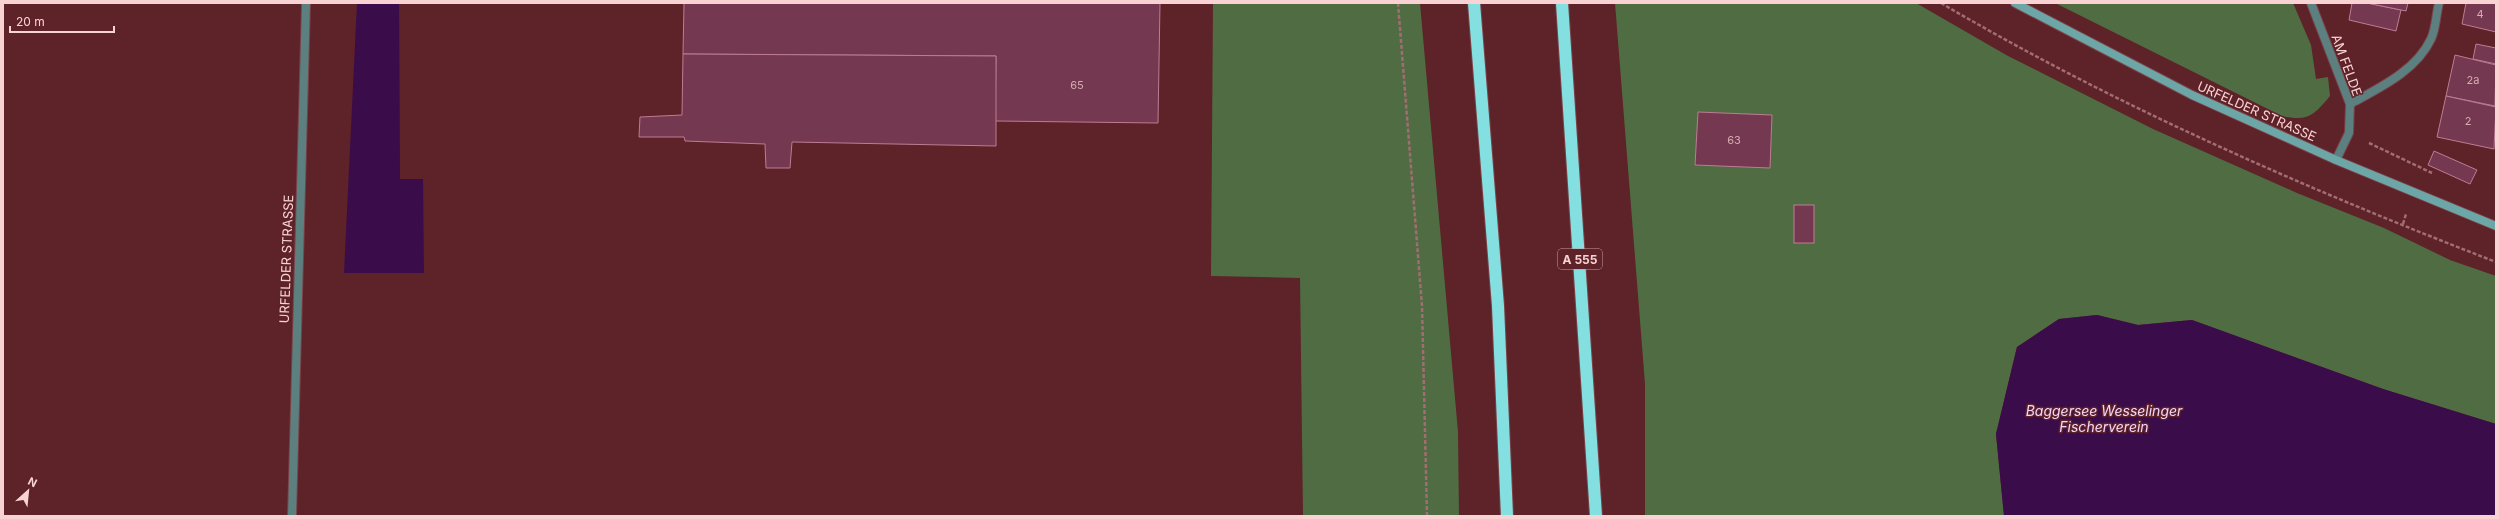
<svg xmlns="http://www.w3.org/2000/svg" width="2499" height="519" viewBox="0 0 2499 519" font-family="Inter,sans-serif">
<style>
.green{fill:#506c43}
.water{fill:#3b0c4a}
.building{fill:#743950;stroke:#bd7c93}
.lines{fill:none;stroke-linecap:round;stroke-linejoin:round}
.minor-casing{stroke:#7a4248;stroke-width:10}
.secondary-casing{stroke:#7a4248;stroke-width:10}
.motorway-casing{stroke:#7a4248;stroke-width:14}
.path{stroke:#a06e72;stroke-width:2.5;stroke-dasharray:4 2;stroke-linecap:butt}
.minor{stroke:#5c7f7f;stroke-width:8}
.secondary{stroke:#6da6a6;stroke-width:8}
.motorway{stroke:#84dfe0;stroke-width:12}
.labels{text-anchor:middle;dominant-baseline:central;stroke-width:3;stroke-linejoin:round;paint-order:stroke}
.number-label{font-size:11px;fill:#d8acb2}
.shield{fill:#5e2229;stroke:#ca9ea0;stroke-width:1}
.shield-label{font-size:12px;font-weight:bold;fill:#f9d3d3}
.street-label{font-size:13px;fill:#f9d3d3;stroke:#5e2229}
.water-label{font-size:14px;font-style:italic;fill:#f2d7fc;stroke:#5e2229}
</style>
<rect width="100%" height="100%" fill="#5e2229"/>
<g class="green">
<path d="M1213,3H1420L1458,432L1459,516H1303L1300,278L1211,276Z"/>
<path d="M1615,3H1916L2008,56L2153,129L2297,193L2384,228L2450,260L2496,276V424L2383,389L2192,320L2138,325L2097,315L2059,319L2017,347L1996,434L2004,516H1645V384Z"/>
<path d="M2055,3H2293L2311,45L2316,79L2328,77L2330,96C2314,115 2308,122 2282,116Z"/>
</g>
<g class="water">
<path d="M357,3H399L400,179H423L424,273H344Z"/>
<path d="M2097,315L2138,325L2192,320L2383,389L2496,424V516H2004L1996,434L2017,347L2059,319Z"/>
</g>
<g class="building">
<path d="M684,3H1160L1158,123L995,121L996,56L683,54Z"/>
<path d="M2352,3H2367L2401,10L2396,31L2349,20Z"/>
<path d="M2367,3H2408L2406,11Z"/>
<path d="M2466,3H2496V32L2462,24Z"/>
<path d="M2476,44L2496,48V64L2473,59Z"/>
<path d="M683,54L996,56V146L792,142L790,168H766L765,144L685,141L684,137H639L640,117L682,115Z"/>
<path d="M2455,55L2496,65L2495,106L2446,96Z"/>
<path d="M2446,96L2496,107L2494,149L2437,137Z"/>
<path d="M1698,112L1772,115L1770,168L1695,165Z"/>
<path d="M2434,151L2477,170L2470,184L2428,165Z"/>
<rect x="1794" y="205" width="20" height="38"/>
</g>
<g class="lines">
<g class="minor-casing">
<g id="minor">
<path d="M2311,3L2350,104L2349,133L2336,160"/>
<path d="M2350,104C2379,88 2416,71 2431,39C2436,29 2436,14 2439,3"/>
<path d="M292,516L306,3"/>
</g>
</g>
<g class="secondary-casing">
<path id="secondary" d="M2015,3L2192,95L2336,160L2496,226"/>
</g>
<g class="motorway-casing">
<g id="motorway">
<path d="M1474,3L1498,306L1507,516"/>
<path d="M1562,3L1596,516"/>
</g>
</g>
<g class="path">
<path d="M1398,3L1422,306L1427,516"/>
<path d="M1941,3C2116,106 2307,189 2496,262"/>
<path d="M2369,143L2432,173"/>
<path d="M2403,224L2406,214"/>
</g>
<use href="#minor" class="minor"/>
<use href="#secondary" class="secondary"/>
<use href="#motorway" class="motorway"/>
</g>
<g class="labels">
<g class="number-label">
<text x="2480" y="14">4</text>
<text x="2473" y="80">2a</text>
<text x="1077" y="85">65</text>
<text x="2468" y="121">2</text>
<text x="1734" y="140">63</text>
</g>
<rect class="shield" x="1558" y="249" width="44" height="20" rx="3"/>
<g class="shield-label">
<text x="1580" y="259">A 555</text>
</g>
<g class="street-label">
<text transform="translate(2347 65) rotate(70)">AM FELDE</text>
<text transform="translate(2257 111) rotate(24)">URFELDER STRASSE</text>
<text transform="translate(286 259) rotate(-88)">URFELDER STRASSE</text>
</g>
<g class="water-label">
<text x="2104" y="410">Baggersee Wesselinger<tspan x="2104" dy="16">Fischerverein</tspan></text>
</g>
</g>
<rect width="2499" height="519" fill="none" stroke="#f9d3d3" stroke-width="8"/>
<g transform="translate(28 491) rotate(27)" stroke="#5e2229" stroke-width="3" paint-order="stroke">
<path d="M0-3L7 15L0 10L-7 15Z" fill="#f9d3d3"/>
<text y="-6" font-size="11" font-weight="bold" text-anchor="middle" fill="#f9d3d3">N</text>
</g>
<path d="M10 26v6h104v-6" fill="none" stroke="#f9d3d3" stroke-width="2"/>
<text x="16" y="26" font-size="12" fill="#f9d3d3" stroke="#5e2229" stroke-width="3" paint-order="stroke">20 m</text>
</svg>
